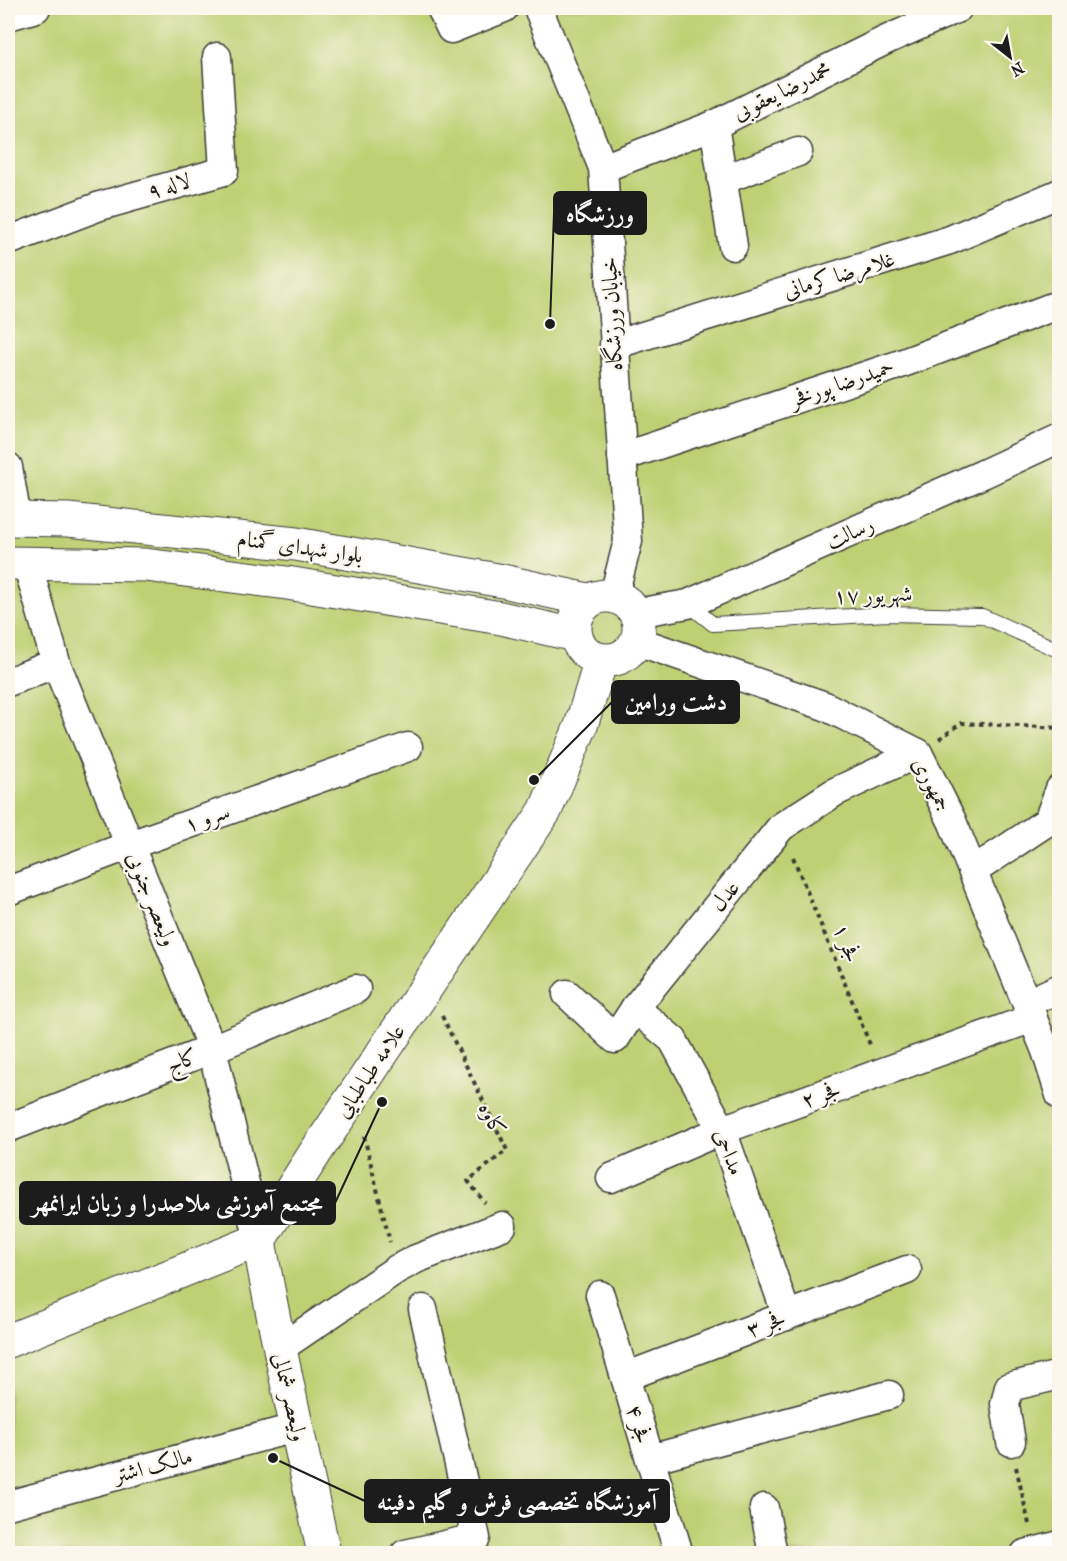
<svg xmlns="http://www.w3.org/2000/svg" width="1067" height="1561" viewBox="0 0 1067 1561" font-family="'IM FELL French Canon',Amiri,serif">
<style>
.green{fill:#bed073;stroke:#6d7648;stroke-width:1.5}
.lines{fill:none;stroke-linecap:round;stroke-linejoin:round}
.service-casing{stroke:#3c3a36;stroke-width:16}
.minor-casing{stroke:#3c3a36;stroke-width:31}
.tertiary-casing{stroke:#3c3a36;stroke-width:35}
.path{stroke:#3c3a36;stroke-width:4;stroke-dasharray:4.5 4.5;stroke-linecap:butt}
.service{stroke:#fff;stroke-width:14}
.minor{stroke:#fff;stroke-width:28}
.tertiary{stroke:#fff;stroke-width:33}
.labels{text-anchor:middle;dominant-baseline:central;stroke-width:4.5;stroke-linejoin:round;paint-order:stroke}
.street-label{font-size:22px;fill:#1c1c1c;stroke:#fbf7ec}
.leader{fill:none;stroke:#1c1c1c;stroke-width:2}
.callout-dot{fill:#1c1c1c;stroke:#fbf7ec;stroke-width:2}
.callout{fill:#1c1c1c;stroke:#1c1c1c;stroke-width:2}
.callout-label{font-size:24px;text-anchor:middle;font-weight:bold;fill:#fff}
</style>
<rect width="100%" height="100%" fill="#fbf7ec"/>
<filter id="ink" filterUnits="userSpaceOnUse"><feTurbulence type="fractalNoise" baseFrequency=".0167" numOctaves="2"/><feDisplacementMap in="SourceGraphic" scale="12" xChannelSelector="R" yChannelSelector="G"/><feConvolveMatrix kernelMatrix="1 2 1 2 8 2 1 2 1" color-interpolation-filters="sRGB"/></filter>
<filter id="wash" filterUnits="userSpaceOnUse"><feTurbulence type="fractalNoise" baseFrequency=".008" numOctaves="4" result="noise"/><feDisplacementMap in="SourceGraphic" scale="24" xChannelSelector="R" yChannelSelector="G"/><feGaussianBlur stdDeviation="1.35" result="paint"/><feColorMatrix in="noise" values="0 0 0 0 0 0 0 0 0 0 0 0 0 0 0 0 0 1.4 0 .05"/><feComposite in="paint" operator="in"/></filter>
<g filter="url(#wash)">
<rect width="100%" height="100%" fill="#f0e6ca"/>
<path class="green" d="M8,8H1059V1553L8,1554Z"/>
</g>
<g filter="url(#ink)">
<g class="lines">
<g class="service-casing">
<path id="service" d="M688,604L713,624L887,614L982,616L1060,651"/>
</g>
<g class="minor-casing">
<g id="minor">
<path d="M441,8L451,29L504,8"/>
<path d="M538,8L603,168L628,541L614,595"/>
<path d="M8,16L36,8"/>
<path d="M714,125L733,246"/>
<path d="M603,168L714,125L884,41L958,8"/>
<path d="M722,180L798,152"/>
<path d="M8,241L100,206L224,171L217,57"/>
<path d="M614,345L950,240L1060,193"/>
<path d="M622,457L895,366L1060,304"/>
<path d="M8,467L17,519"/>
<path d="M27,563L56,663L212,1049L259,1240"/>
<path d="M636,613L688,604L983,474L1060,438"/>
<path d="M637,641L825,706L918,753L952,821L1046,1051L1060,1095"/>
<path d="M8,682L56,663"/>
<path d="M973,871L1048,821L1060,789"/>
<path d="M8,891L130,845L408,747"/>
<path d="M567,994L615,1039L635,1008L781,827L835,792L918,753"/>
<path d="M1027,1003L1060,988"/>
<path d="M635,1008L673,1040L722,1130L787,1316"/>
<path d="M8,1128L212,1049L356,989"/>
<path d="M611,1178L722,1130L1033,1018"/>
<path d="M600,1295L679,1554"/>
<path d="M279,1349L397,1269L416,1259L502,1226"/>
<path d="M625,1377L907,1270"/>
<path d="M1011,1442L1005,1404L1009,1387L1060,1375"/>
<path d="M650,1459L889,1395"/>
<path d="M8,1505L298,1427"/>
<path d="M764,1508L773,1554"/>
<path d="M405,1554L476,1538L423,1309"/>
<path d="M1025,1554L1060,1545"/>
</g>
</g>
<g class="tertiary-casing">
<g id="tertiary">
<path d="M8,519L68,520L296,544L503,581L588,600"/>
<path d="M8,563L145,565L287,583L501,618L575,635"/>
<circle cx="607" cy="628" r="32"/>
<path d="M259,1240C277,1345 302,1449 324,1554"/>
<path d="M8,1341L259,1240L317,1150L545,811L581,726L601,660"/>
</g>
</g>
<g class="path">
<path d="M939,739L962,723L1060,728"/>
<path d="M793,857L871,1047"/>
<path d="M442,1016L507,1150L468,1181L485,1203"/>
<path d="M364,1136L390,1242"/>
<path d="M1016,1467L1029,1524"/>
</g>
<use href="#service" class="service"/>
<use href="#minor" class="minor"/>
<use href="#tertiary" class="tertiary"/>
</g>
</g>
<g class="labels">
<g class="street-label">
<text transform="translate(782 91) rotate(-26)">محمدرضا یعقوبی</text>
<text transform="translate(169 186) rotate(-16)">لاله ۹</text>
<text transform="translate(839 275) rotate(-17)">غلامرضا کرمانی</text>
<text transform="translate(612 314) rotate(-93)">خیابان ورزشگاه</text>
<text transform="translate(842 383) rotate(-19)">حمیدرضا پورفخر</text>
<text transform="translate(850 533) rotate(-24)">رسالت</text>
<text transform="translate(300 547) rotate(8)">بلوار شهدای گمنام</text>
<text transform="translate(873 595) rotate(-2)">۱۷ شهریور</text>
<text transform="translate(932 784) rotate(61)">جمهوری</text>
<text transform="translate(207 818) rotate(-19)">سرو ۱</text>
<text transform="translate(725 896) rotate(-51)">عدل</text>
<text transform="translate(152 899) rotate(68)">ولیعصر جنوبی</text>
<text transform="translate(847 943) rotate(68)">فجر ۱</text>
<text transform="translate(182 1061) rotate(-21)">کاج</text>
<text transform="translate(370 1071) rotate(-56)">علامه طباطبایی</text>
<text transform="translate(821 1095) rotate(-20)">فجر ۲</text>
<text transform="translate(492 1119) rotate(64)">کاوه</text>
<text transform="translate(729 1152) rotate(69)">مداحی</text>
<text transform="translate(766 1324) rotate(-21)">فجر ۳</text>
<text transform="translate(290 1397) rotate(77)">ولیعصر شمالی</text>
<text transform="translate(639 1424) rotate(73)">فجر ۴</text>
<text transform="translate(153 1466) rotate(-15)">مالک اشتر</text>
</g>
</g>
<path class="leader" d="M550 324L554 213M534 780L612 702M382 1102L335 1203M273 1458L365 1501"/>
<g class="callout-dot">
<circle cx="550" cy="324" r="6"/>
<circle cx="534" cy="780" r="6"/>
<circle cx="382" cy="1102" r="6"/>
<circle cx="273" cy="1458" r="6"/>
</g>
<g class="callout">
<rect x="554" y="192" width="92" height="42" rx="6"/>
<rect x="612" y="681" width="127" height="42" rx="6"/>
<rect x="20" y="1182" width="315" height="42" rx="6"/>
<rect x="365" y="1480" width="304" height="42" rx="6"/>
</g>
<g class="callout-label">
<text x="600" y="222">ورزشگاه</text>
<text x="676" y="710">دشت ورامین</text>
<text x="177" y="1211">مجتمع آموزشی ملاصدرا و زبان ایرانمهر</text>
<text x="517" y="1510">آموزشگاه تخصصی فرش و گلیم دفینه</text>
</g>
<rect width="1067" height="1561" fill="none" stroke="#fbf7ec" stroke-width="30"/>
<g transform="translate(1010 57) rotate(149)" stroke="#fbf7ec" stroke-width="4.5" paint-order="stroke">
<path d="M0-4.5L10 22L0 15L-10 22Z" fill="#1c1c1c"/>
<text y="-9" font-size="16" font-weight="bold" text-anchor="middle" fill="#1c1c1c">N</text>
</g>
</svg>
